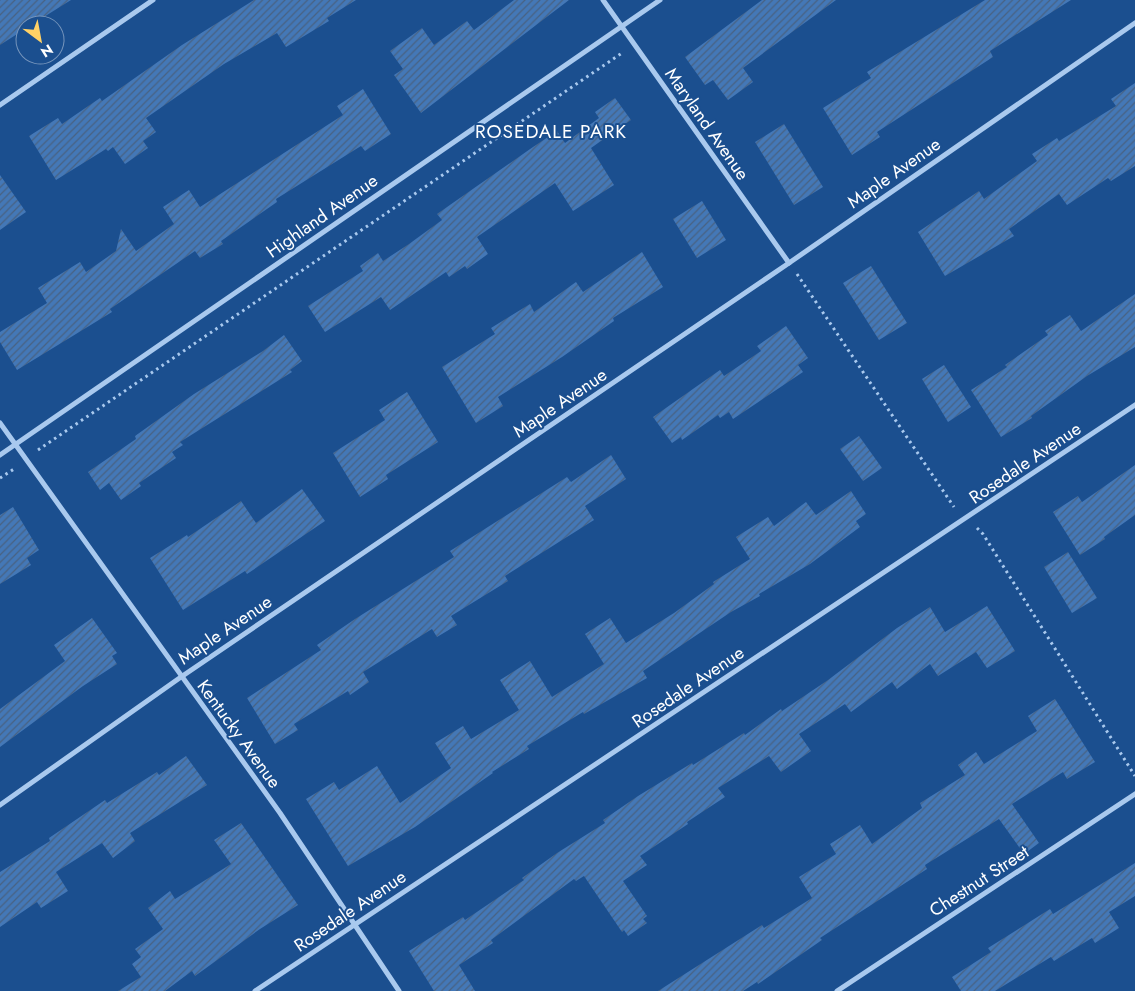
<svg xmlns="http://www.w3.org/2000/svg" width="1135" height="991" viewBox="0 0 1135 991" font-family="Jost,sans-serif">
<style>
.building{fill:url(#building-hatch)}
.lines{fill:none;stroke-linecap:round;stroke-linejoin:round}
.path{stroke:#a9c9ee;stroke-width:3;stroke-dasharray:2.5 4;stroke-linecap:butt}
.minor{stroke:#a9c9ee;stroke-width:5}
.labels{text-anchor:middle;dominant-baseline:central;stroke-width:4;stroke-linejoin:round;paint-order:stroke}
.street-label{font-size:18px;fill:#fff;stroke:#1b4f8f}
.neighbourhood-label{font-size:19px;letter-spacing:1px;fill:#fff;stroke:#1b4f8f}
</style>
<defs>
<pattern id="building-hatch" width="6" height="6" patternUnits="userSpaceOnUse" patternTransform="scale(1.25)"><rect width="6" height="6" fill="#4478b7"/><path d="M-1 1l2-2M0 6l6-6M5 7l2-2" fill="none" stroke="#486282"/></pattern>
</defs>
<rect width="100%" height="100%" fill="#1b4f8f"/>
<g class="building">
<path d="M0,0H71L31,25H25V29L0,45Z"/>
<path d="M254,0H356L327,18L329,21L286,47L277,33L224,64L146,118L156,132L143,141L148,148L125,164L113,147L108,151L106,149L56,180L29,136L58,118L62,124L100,98L102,101L182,45Z"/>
<path d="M514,0H569L421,113L394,75L403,69L390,51L422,28L434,45L467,21L474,30Z"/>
<path d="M762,0H836L743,68L753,82L728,100L713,80L705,85L685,57Z"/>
<path d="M985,0H1071L990,51L993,57L877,132L880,137L852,155L823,108L871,78L867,72Z"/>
<path d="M1135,83V166L1111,181L1108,178L1067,205L1059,194L1009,229L1014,236L945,276L918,232L979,191L984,199L1037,161L1032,154L1057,138L1059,141L1116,106L1111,99Z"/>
<path d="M363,89L391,134L365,151L361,146L276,199L277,202L221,241L223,244L200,258L195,251L110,309L112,312L17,370L0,342V332L47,303L38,288L80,262L86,272L116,251L121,229L136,251L174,224L163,207L189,190L200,207L343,115L337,106Z"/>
<path d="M615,98L631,120L591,148L614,185L573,211L555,183L477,237L488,254L467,269L465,266L449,277L446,272L390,310L381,297L325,332L308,306L363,271L360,266L378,253L383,261L409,244L442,220L437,214L533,147L557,131L565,143L599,118L595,112Z"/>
<path d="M784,124L823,187L794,205L755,142Z"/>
<path d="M0,175L26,212L0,230Z"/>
<path d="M702,201L726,240L697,258L673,219Z"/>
<path d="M642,252L663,287L613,318L614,321L562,357L498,397L503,406L476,423L442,367L495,334L491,328L530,304L534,312L576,282L583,292Z"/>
<path d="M871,266L907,323L879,340L843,283Z"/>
<path d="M1135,294V347L1087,376L1031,416L1032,418L1001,437L971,390L1007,367L1005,365L1048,335L1045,331L1070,315L1081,331Z"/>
<path d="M786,326L808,358L798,365L803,372L733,419L729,412L720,418L718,415L682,440L681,437L672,443L653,417L720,370L724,376L761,351L757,346Z"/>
<path d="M284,335L302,361L290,370L292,372L180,442L183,445L172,452L176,458L139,483L141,486L121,500L109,483L100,490L88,472L136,439L135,436L194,394L263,351Z"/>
<path d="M944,365L971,407L948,422L922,379Z"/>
<path d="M407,392L438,442L386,475L388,479L360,497L333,453L385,420L379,410Z"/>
<path d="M859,436L882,468L863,481L840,449Z"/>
<path d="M611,455L626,479L585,506L594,520L505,576L508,581L451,616L457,625L437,637L432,629L363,672L369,682L350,695L348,691L294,724L298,730L275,744L247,698L321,650L317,645L355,619L454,557L450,551L567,477L571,482Z"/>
<path d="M1135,465V515L1104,537L1105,539L1080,555L1053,512L1078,496L1082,502Z"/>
<path d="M302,489L325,521L247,574L245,571L183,610L150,558L187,535L188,537L241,501L256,523Z"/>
<path d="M851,491L866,514L856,521L860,527L810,564L759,594L760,596L731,612L643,671L647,678L584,714L583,712L527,746L529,749L492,772L493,773L415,827L348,866L306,799L334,782L339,790L377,766L400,803L451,768L435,743L463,726L471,739L519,710L500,680L530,661L552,697L604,664L585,634L610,618L626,643L674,613L714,584L713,582L750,559L736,537L768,517L774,526L806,502L816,515Z"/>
<path d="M13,507L39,550L27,558L31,565L0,584V515Z"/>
<path d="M1068,552L1097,598L1072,613L1044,567Z"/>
<path d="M987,606L1015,651L987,668L976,652L938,676L930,664L897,689L892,682L851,712L845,704L799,734L811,751L781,772L769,756L718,788L725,797L687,822L688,824L640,856L647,865L623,881L647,916L643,919L647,923L628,936L624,930L622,932L584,876L576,881L574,879L491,940L493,943L459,965L475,991H434L409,951L463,917L465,920L524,880L522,878L557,853L605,823L603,820L638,796L692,763L693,765L744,733L745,735L781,709L782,711L828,680L897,628L930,607L945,632Z"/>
<path d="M92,618L117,653L112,656L117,664L83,686L0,747V709L65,661L54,645Z"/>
<path d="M1055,699L1095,762L1067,779L1063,772L1012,804L1039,843L1024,854L999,819L925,865L927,869L820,938L822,940L758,984L757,982L743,991H658L762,925L764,928L812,898L799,877L836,854L830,844L860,825L872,844L922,808L920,803L965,775L958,765L976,752L984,764L1037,731L1028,716Z"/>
<path d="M186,756L207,785L130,833L135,841L113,858L102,843L56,872L68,891L41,908L37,902L0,927V872L50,841L49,838L105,800L107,803L157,772L159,775Z"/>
<path d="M241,823L298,905L260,929L195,976L192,971L165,991H118L141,977L132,964L141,957L135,949L163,929L148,908L170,891L175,899L231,864L214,840Z"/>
<path d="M1135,863V896L1109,912L1119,928L1095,943L1092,938L1054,961L1051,957L995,991H961L952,977L991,952L988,948L1050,909L1053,914Z"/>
</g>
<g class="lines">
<g class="path">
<path d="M797,274L954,507"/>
<path d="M38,450L622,53"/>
<path d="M0,478L14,469"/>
<path d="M977,528L983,534L1135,776"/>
</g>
<g class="minor">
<path d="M603,0L789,263"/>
<path d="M0,105L153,0"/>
<path d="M0,423L280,813L399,991"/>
<path d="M0,455L660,0"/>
<path d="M0,805L181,677L789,263L1135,23"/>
<path d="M255,991L1135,405"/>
<path d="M837,991L1135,794"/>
</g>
</g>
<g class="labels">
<g class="street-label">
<text transform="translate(707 124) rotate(55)">Maryland Avenue</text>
<text transform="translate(894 173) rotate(-35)">Maple Avenue</text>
<text transform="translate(322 216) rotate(-35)">Highland Avenue</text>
<text transform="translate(560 403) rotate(-34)">Maple Avenue</text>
<text transform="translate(1025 463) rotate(-34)">Rosedale Avenue</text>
<text transform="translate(225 630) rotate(-34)">Maple Avenue</text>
<text transform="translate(688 687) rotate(-34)">Rosedale Avenue</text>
<text transform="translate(239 734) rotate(54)">Kentucky Avenue</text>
<text transform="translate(979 881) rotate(-33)">Chestnut Street</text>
<text transform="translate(350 911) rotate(-34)">Rosedale Avenue</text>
</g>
<g class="neighbourhood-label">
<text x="551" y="131">ROSEDALE PARK</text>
</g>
</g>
<g transform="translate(40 40) rotate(148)"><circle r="24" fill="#1b4f8f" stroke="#7695bc"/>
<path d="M0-4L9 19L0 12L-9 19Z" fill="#ffd166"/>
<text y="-8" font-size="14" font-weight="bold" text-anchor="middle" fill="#ffffff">N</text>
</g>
</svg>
